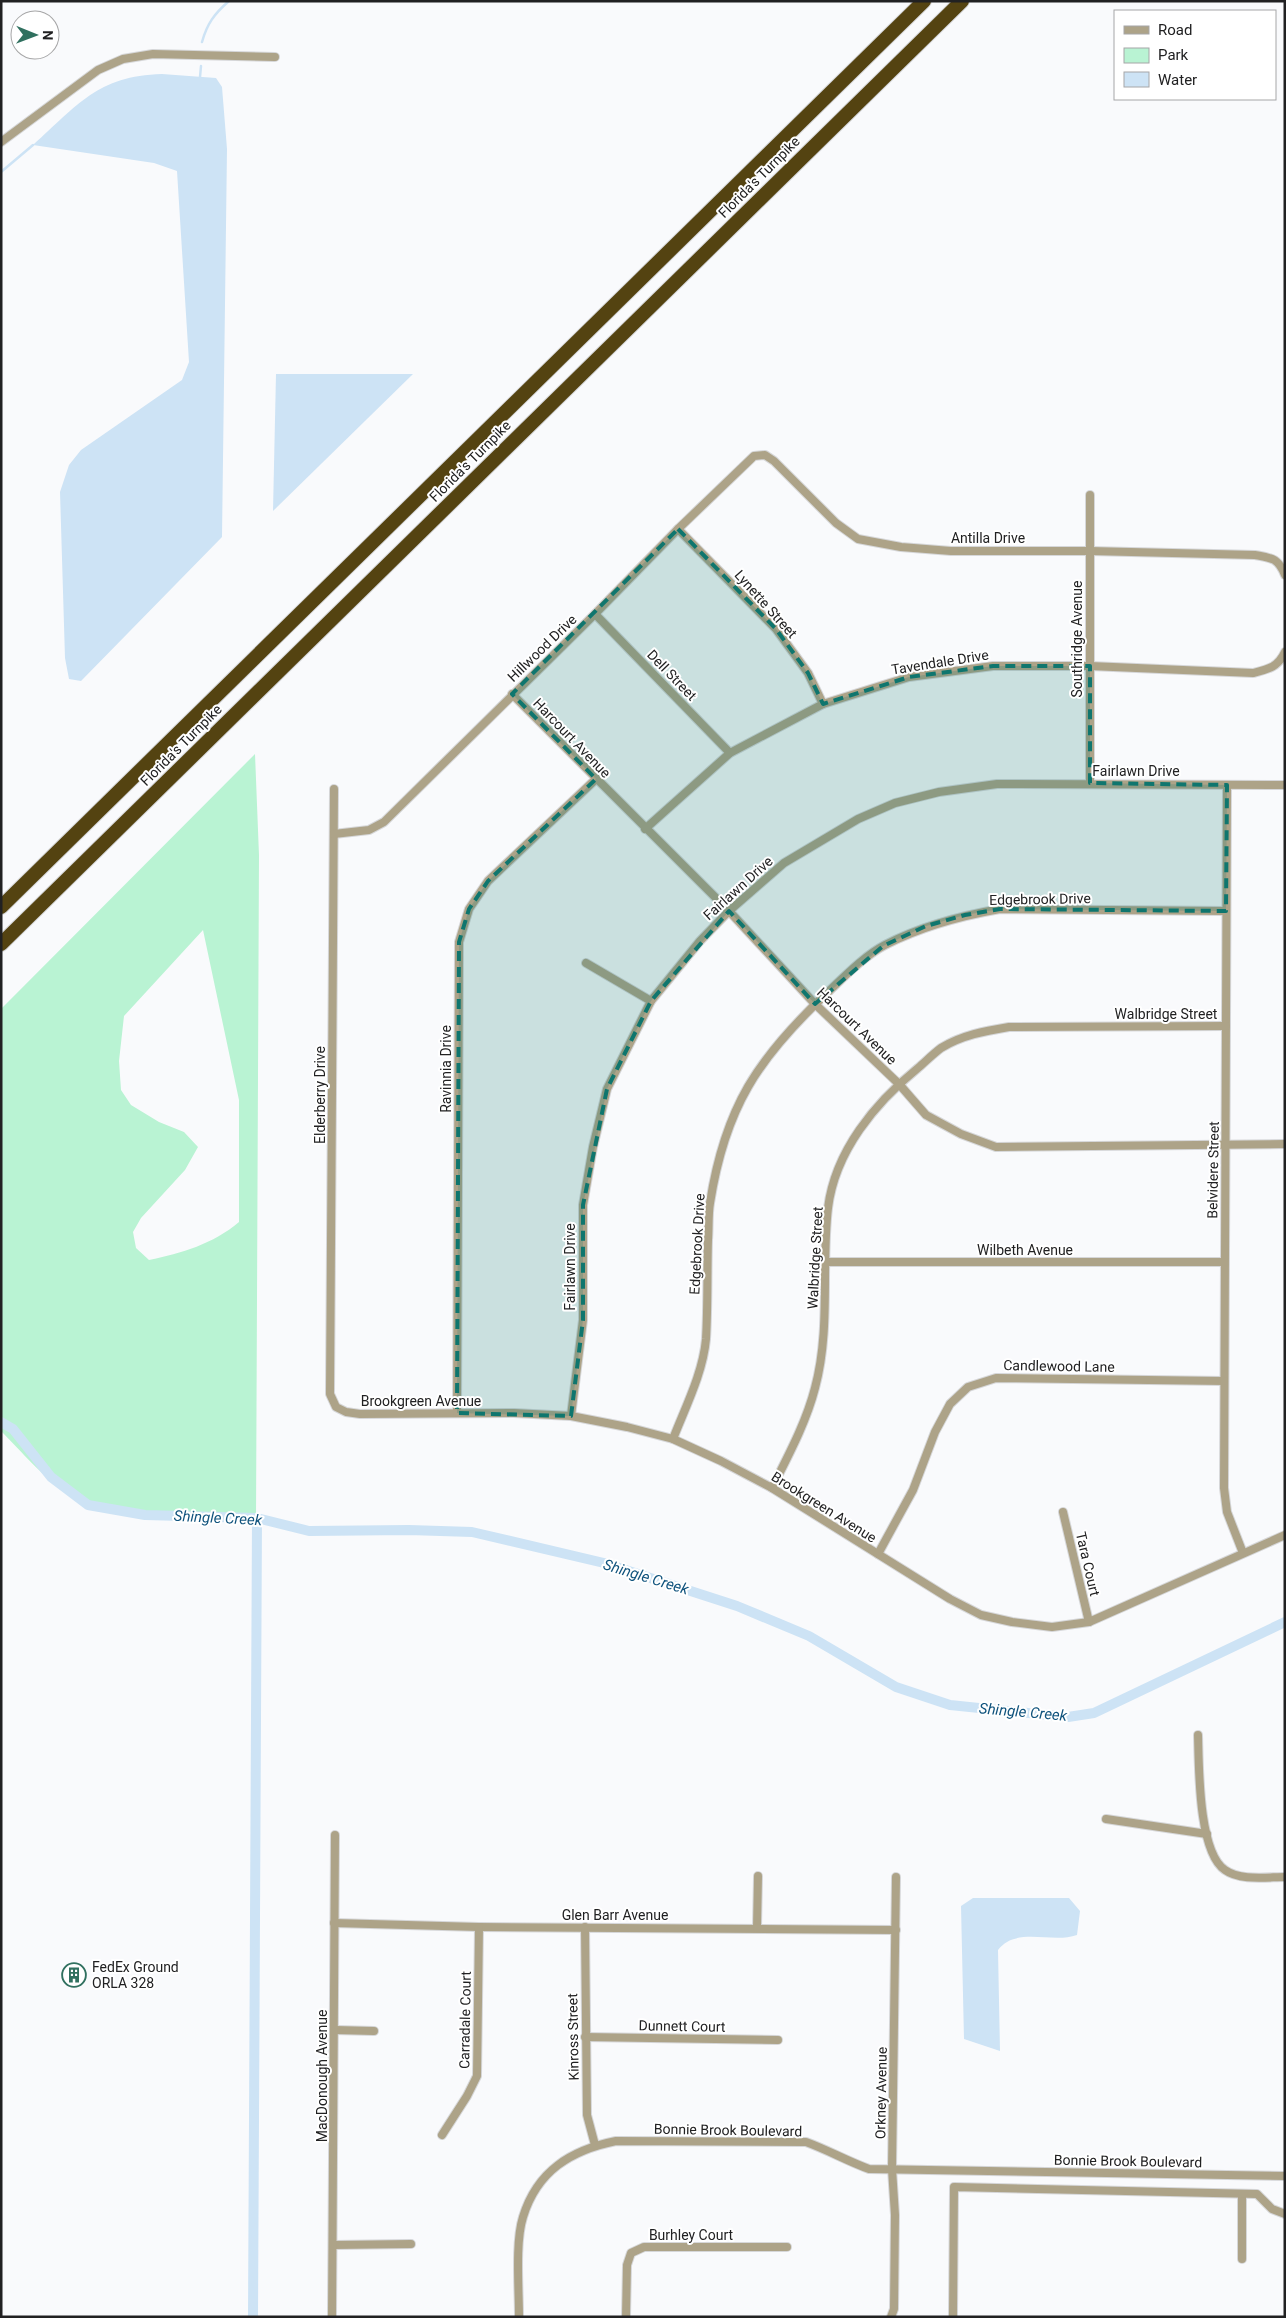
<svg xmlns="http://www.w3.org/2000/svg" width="1286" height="2318" viewBox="0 0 1286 2318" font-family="Roboto,sans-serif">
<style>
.green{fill:#b9f3d3;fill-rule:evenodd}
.water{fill:#cde3f5}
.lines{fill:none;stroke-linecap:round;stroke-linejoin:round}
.stream{stroke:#cde3f5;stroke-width:2.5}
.canal{stroke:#cde3f5;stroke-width:10}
.minor-casing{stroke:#d6d7d9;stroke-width:10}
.motorway-casing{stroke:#d6d7d9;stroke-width:16}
.minor{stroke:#ada388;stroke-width:8}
.motorway{stroke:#544311;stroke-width:14}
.marked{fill:#0f766e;fill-opacity:0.2;stroke:#0f766e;stroke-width:4;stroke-dasharray:10 6;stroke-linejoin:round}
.labels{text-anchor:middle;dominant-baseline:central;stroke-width:4;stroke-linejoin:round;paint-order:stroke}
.street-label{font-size:14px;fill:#212122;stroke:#fff}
.poi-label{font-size:14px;fill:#212122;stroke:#fff;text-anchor:start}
.water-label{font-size:15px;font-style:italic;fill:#10537d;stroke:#fff}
</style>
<rect width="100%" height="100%" fill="#f9fafc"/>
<path class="green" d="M255,754L259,855L256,1519C206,1517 132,1522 86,1502C51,1488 27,1457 1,1431V1009ZM203,930L239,1100V1222C213,1244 182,1253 149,1260L136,1248L133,1232L141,1218L185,1170L198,1147L184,1132L159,1122L131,1105L121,1090L119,1061L124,1016Z"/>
<g class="water">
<path d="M162,74L216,78L222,87L227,149L222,537L81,681L69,679L65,658L60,492L69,465L81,450L182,380L189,362L177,171L154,163L33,145C78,105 97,76 162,74Z"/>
<path d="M276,374H413L273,511Z"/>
<path d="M973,1898H1069L1080,1911L1077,1935C1052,1944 1016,1926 998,1950L1000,2051L964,2039L961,1906Z"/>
</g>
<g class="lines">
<g class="stream">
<path d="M202,42C207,24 214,14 229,1"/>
<path d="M200,77L201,66"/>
<path d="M1,172L33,145"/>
</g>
<g class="canal">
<path d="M1,1422L13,1429L51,1477L88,1505L145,1515L257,1518L309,1531L409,1530L472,1532L604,1563L737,1606L809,1636L896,1687L950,1705L1068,1717L1094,1713L1285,1622"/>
<path d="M253,2317L257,1518"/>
</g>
<g class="minor-casing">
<g id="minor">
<path d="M1,142L98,70L123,59L153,54L275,57"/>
<path d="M1090,495V783"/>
<path d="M678,529L776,629L808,673L823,704"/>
<path d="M595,614L730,753"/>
<path d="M512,694L729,911L815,1004L899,1084L926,1115L961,1134L996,1147L1285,1144"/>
<path d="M1227,785L1224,1488L1227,1512L1243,1553"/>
<path d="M334,789L330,1394L336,1407L346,1412L360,1414L514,1413L571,1416L627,1427L673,1439L721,1461L772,1488L950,1599L981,1615L1012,1622L1052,1627L1089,1622L1285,1535"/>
<path d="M645,829L730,753L823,704L909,677L993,666H1090L1253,673C1269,669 1278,667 1285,652"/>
<path d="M334,834L369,830L384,822L595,614L678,529L754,456L765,455L774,461L836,523L858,539L901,547L951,551H1090L1255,555C1272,558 1278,558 1285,575"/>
<path d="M586,963L651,1001"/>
<path d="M826,1262H1224"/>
<path d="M457,1413L459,942L469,909L488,881L596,779"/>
<path d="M571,1416L583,1320V1205L593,1147L607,1089L651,1001L700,941L729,911L784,863L858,819L895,803L939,792L997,784L1285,785"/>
<path d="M673,1439C685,1408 703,1373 706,1339C708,1306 707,1273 708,1240C709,1228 708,1215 710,1203C725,1107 758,1058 827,993C844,977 864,956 885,945C922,926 960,916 1000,909L1226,911"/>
<path d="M772,1488C788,1456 806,1423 815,1388C831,1329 821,1267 828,1208C835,1151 875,1103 918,1068C925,1062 933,1054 941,1048C962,1035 985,1031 1009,1027L1226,1026"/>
<path d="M1063,1512L1089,1622"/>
<path d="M878,1554L913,1490L935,1432L950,1404L968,1387L996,1378L1224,1381"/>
<path d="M1198,1735C1199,1765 1198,1852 1225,1870C1240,1881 1267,1877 1285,1877"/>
<path d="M1106,1819L1207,1834"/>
<path d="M334,1923L479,1927L896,1930"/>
<path d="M585,1927L587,2115L595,2145"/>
<path d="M757,1928L758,1876"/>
<path d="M335,2030L374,2031"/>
<path d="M585,2037L778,2040"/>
<path d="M442,2135L467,2096L477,2076L479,1927"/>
<path d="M334,2245L411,2244"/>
<path d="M1242,2259V2194"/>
<path d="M332,2317L335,1835"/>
<path d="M519,2317C519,2289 515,2242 523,2217C537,2171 571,2150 616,2141L806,2142C828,2150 847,2161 869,2169L1285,2176"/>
<path d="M626,2317L627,2265L631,2253L644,2247H787"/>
<path d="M891,2317L894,2309L895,2215L892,2169L896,1877"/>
<path d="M953,2317L954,2187L1257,2194L1272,2209L1285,2214"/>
</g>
</g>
<g class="motorway-casing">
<g id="motorway">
<path d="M1,907L924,1"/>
<path d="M1,944L962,1"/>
</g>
</g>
<use href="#minor" class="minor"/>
<use href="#motorway" class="motorway"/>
</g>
<path class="marked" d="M678,529L776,629L808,673L823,704L909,677L993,666H1090V783L1227,785L1226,911L1000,909L965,915L926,926L883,946L815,1004L729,911L651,1001L607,1089L583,1205V1320L571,1416L457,1413L459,942L469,909L488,881L596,779L512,694Z"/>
<defs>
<g id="building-ring" transform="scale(1.25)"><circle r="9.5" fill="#fff" stroke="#30705f" stroke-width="1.5"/><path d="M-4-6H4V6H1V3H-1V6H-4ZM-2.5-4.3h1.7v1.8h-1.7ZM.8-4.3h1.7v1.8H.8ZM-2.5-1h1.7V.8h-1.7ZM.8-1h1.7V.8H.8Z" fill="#30705f"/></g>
</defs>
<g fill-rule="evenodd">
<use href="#building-ring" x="74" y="1975"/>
</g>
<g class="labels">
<g class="street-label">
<text transform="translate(759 177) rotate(-45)">Florida's Turnpike</text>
<text transform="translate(470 461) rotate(-45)">Florida's Turnpike</text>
<text x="988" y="538">Antilla Drive</text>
<text transform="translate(766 604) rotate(48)">Lynette Street</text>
<text transform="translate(1077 639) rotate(-90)">Southridge Avenue</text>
<text transform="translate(542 648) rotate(-44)">Hillwood Drive</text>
<text transform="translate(940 662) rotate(-9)">Tavendale Drive</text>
<text transform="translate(672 675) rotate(46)">Dell Street</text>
<text transform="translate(572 738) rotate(46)">Harcourt Avenue</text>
<text transform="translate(181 745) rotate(-45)">Florida's Turnpike</text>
<text x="1136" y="771">Fairlawn Drive</text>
<text transform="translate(738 888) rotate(-42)">Fairlawn Drive</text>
<text transform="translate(1040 899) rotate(-1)">Edgebrook Drive</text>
<text x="1166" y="1014">Walbridge Street</text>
<text transform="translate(857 1026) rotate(44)">Harcourt Avenue</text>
<text transform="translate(446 1069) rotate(-90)">Ravinnia Drive</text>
<text transform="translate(320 1095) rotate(-90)">Elderberry Drive</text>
<text transform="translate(1213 1170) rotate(-89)">Belvidere Street</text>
<text transform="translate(697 1244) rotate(-87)">Edgebrook Drive</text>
<text x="1025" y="1250">Wilbeth Avenue</text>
<text transform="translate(815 1258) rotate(-87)">Walbridge Street</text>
<text transform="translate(570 1267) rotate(-90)">Fairlawn Drive</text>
<text transform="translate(1059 1366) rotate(1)">Candlewood Lane</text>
<text x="421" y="1401">Brookgreen Avenue</text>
<text transform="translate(824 1507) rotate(32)">Brookgreen Avenue</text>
<text transform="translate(1088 1564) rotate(77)">Tara Court</text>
<text x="615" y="1915">Glen Barr Avenue</text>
<text transform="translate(465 2020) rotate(-89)">Carradale Court</text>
<text transform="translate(682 2026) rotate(1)">Dunnett Court</text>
<text transform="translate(573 2037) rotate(-91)">Kinross Street</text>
<text transform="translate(322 2076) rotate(-90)">MacDonough Avenue</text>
<text transform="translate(881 2093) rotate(-89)">Orkney Avenue</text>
<text transform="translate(728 2130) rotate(1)">Bonnie Brook Boulevard</text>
<text transform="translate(1128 2161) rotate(1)">Bonnie Brook Boulevard</text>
<text x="691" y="2235">Burhley Court</text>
</g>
<g class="poi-label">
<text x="92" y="1967">FedEx Ground<tspan x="92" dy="16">ORLA 328</tspan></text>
</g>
<g class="water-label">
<text transform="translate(218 1518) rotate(3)">Shingle Creek</text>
<text transform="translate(646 1577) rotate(17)">Shingle Creek</text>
<text transform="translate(1023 1712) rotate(5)">Shingle Creek</text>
</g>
</g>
<rect width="1286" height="2318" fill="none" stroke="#212122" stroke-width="5"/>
<rect x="1114" y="10" width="162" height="90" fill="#ffffff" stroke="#a6a6a7"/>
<rect x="1124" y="26" width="25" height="8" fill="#ada388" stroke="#a6a6a7"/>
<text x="1158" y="35" font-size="15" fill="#212122">Road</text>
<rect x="1124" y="48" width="25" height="15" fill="#b9f3d3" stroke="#a6a6a7"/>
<text x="1158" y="60" font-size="15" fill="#212122">Park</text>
<rect x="1124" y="72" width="25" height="15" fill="#cde3f5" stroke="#a6a6a7"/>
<text x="1158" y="85" font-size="15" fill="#212122">Water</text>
<g transform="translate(35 35) rotate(91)"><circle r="24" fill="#ffffff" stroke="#a6a6a7"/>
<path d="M0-4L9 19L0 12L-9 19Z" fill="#30705f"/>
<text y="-8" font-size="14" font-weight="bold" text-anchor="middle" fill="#212122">N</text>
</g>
</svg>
